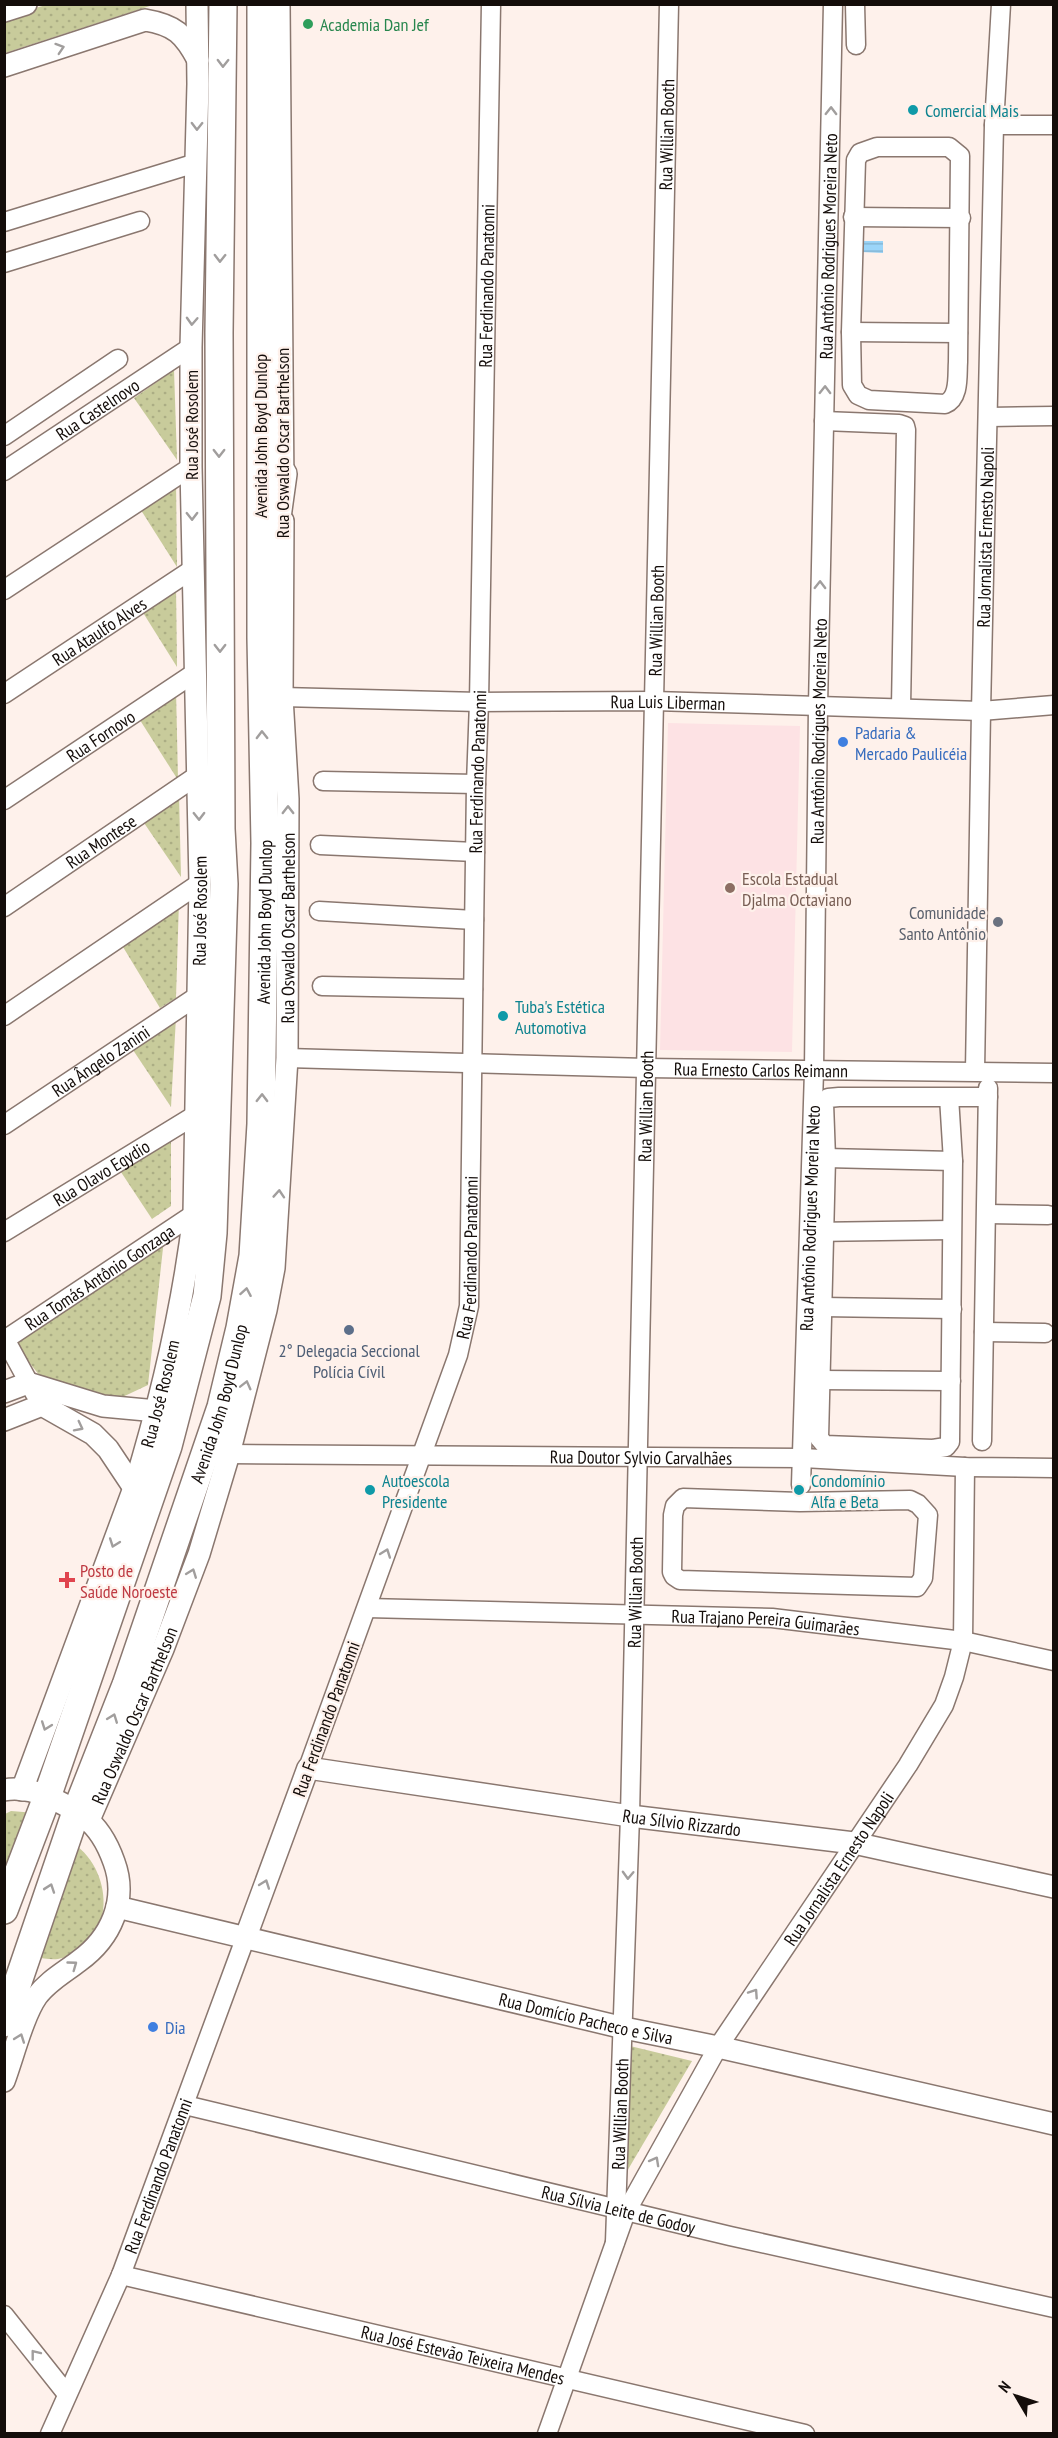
<svg xmlns="http://www.w3.org/2000/svg" width="1058" height="2438" viewBox="0 0 1058 2438" font-family="'PT Sans Narrow',sans-serif">
<style>
.education{fill:#fde2e4}
.park{fill:url(#park-dots)}
.water{fill:url(#water-rules)}
.lines{fill:none;stroke-linecap:round;stroke-linejoin:round}
.minor-casing{stroke:#8a776f;stroke-width:21}
.tertiary-casing{stroke:#8a776f;stroke-width:24}
.primary-casing{stroke:#8a776f;stroke-width:30}
.minor{stroke:#fff;stroke-width:18}
.tertiary{stroke:#fff;stroke-width:21}
.primary{stroke:#fff;stroke-width:27}
.oneway{stroke:#a19e9d}
.leisure-dot{fill:#2e9e5b;stroke:#fef1eb;stroke-width:2}
.culture-dot{fill:#0f9aa8;stroke:#fef1eb;stroke-width:2}
.shop-dot{fill:#3f7fe0;stroke:#fef1eb;stroke-width:2}
.education-dot{fill:#8d6e63;stroke:#fef1eb;stroke-width:2}
.worship-dot{fill:#6b7280;stroke:#fef1eb;stroke-width:2}
.service-dot{fill:#5c6f8a;stroke:#fef1eb;stroke-width:2}
.health-dot{fill:#e0444e;stroke:#fef1eb;stroke-width:2}
.labels{text-anchor:middle;dominant-baseline:central;stroke-width:4.5;stroke-linejoin:round;paint-order:stroke}
.leisure-label{font-size:18px;fill:#27864d;stroke:#fef1eb;text-anchor:start}
.culture-label{font-size:18px;fill:#0d838f;stroke:#fef1eb;text-anchor:start}
.street-label{font-size:18px;fill:#140d0a;stroke:#fef1eb}
.shop-label{font-size:18px;fill:#366cbe;stroke:#fef1eb;text-anchor:start}
.education-label{font-size:18px;fill:#785e54;stroke:#fef1eb;text-anchor:start}
.worship-label{font-size:18px;fill:#5b616d;stroke:#fef1eb;text-anchor:end}
.service-label{font-size:18px;fill:#4e5e75;stroke:#fef1eb}
.health-label{font-size:18px;fill:#be3a42;stroke:#fef1eb;text-anchor:start}
</style>
<defs>
<pattern id="park-dots" width="8" height="8" patternUnits="userSpaceOnUse" patternTransform="scale(1.5)"><rect width="8" height="8" fill="#c8cb9b"/><path d="M2 2h.1M6 6h.1" fill="none" stroke="#abad84" stroke-width="1.8" stroke-linecap="round"/></pattern>
<pattern id="water-rules" width="6" height="5" patternUnits="userSpaceOnUse" patternTransform="scale(1.5)"><rect width="6" height="5" fill="#9bd5f9"/><path d="M0 2.5h6" fill="none" stroke="#85b6d4"/></pattern>
</defs>
<rect width="100%" height="100%" fill="#fef1eb"/>
<path class="education" d="M668,723L800,726L792,1052L660,1050Z"/>
<g class="park">
<path d="M46,5H153L5,53L4,17Z"/>
<path d="M174,370L177,460L134,398Z"/>
<path d="M176,480L177,567L139,507Z"/>
<path d="M176,586L177,667L142,611Z"/>
<path d="M176,690L178,780L138,717Z"/>
<path d="M179,794L181,877L142,820Z"/>
<path d="M179,900L176,998L160,1008L120,942Z"/>
<path d="M176,1017L171,1107L131,1047Z"/>
<path d="M171,1126V1206L152,1219L115,1163Z"/>
<path d="M164,1239L148,1385L114,1401L43,1380L14,1343Z"/>
<path d="M11,1811L36,1813L5,1902V1814Z"/>
<path d="M73,1843C117,1873 115,1949 58,1959C51,1960 42,1958 35,1957Z"/>
<path d="M630,2046L692,2061L623,2178Z"/>
</g>
<path class="water" d="M862,241H883V253L861,252Z"/>
<g class="lines">
<g class="minor-casing">
<g id="minor">
<path d="M855,4L856,45"/>
<path d="M994,125H1054"/>
<path d="M877,147H949L960,156L958,362C957,375 960,398 945,404L869,400L858,395L852,385L851,332L856,160L860,153Z"/>
<path d="M853,217L961,218"/>
<path d="M4,222L196,163"/>
<path d="M4,263L140,221"/>
<path d="M851,332L958,333"/>
<path d="M989,417L1054,416"/>
<path d="M824,421L899,424L905,426L906,430L901,707"/>
<path d="M4,436L118,359"/>
<path id="s1" d="M4,471L191,347"/>
<path d="M4,590L191,467"/>
<path id="s2" d="M4,694L193,569"/>
<path id="s3" d="M282,697L479,702L654,701L981,711L1054,705"/>
<path d="M323,781L476,784"/>
<path id="s4" d="M4,800L196,672"/>
<path d="M320,845L475,852"/>
<path id="s5" d="M4,907L198,775"/>
<path d="M319,911L474,920"/>
<path d="M322,986L473,989"/>
<path d="M4,1016L200,883"/>
<path id="s6" d="M287,1058L646,1068L1054,1073"/>
<path id="s7" d="M975,1071L981,711L994,125L1001,4"/>
<path d="M949,1097H839L828,1098L824,1103L826,1158L819,1438L825,1445L933,1449L946,1447L950,1442L953,1161L949,1097H988"/>
<path id="s8" d="M4,1125L196,997"/>
<path d="M826,1158L953,1161"/>
<path d="M987,1214L1048,1215"/>
<path id="s9" d="M4,1232L197,1114"/>
<path d="M812,1232L951,1230"/>
<path d="M822,1307L952,1309"/>
<path d="M984,1332L1045,1333"/>
<path d="M4,1337L35,1394"/>
<path id="s10" d="M6,1339L194,1214"/>
<path d="M820,1380L951,1381"/>
<path d="M982,1441L988,1088"/>
<path id="s11" d="M229,1454L803,1458L965,1467L1054,1468"/>
<path id="s12" d="M801,1485L814,1071L818,706L833,4"/>
<path d="M683,1498L800,1502L910,1500L918,1504L928,1515L923,1578L917,1587L680,1580L674,1576L672,1572L673,1515L675,1506Z"/>
<path id="s13" d="M367,1608L772,1618L963,1641L1054,1661"/>
<path id="s14" d="M308,1768L458,1355L469,1306L476,784L479,702L491,4"/>
<path id="s15" d="M185,2105L730,2236L1054,2308"/>
<path id="s16" d="M615,2242L630,1816L669,4"/>
<path id="s17" d="M121,2275L805,2434"/>
<path d="M4,2315L66,2393"/>
<path id="s18" d="M50,2434L121,2275L245,1939"/>
<path id="s19" d="M547,2434L626,2212L718,2047L908,1765L944,1705L954,1677L963,1641L965,1467"/>
</g>
</g>
<g class="tertiary-casing">
<g id="tertiary">
<path d="M279,4L283,490"/>
<path d="M4,11L26,4"/>
<path d="M4,66L145,20C175,25 184,34 198,60"/>
<path d="M4,1392L28,1383L103,1406L157,1411"/>
<path d="M4,1420L42,1405L93,1434L108,1449L134,1488"/>
<path d="M4,1790C33,1785 62,1802 84,1817C99,1828 108,1845 114,1862C128,1900 111,1938 79,1961C65,1972 48,1981 37,1996C23,2016 13,2057 4,2081"/>
<path id="s20" d="M22,1790L134,1488C161,1399 183,1307 194,1214L200,883L191,467V347L198,84L197,4"/>
<path id="s21" d="M89,1820L163,1649L199,1554L229,1454L266,1310L274,1268L287,1058L288,799L282,697L283,521"/>
<path id="s22" d="M117,1907L624,2028L718,2047L1054,2124"/>
<path id="s23" d="M245,1939L308,1768L630,1816L854,1843L1054,1887"/>
</g>
</g>
<g class="primary-casing">
<g id="primary">
<path d="M274,539L283,474"/>
<path d="M4,1910L47,1797L168,1446L207,1296L213,1233L224,884L221,829L219,333L223,4"/>
<path id="s24" d="M4,2023L76,1812L126,1685L221,1407L240,1328L253,1256L261,1124L265,843L261,638V4"/>
</g>
</g>
<use href="#minor" class="minor"/>
<use href="#tertiary" class="tertiary"/>
<use href="#primary" class="primary"/>
</g>
<defs><path id="oneway-chevron" d="M-2-3.5L2.5 0L-2 3.5" fill="none" stroke-width="1.6" stroke-linecap="round" stroke-linejoin="round" transform="scale(1.5)"/></defs>
<g class="oneway">
<use href="#oneway-chevron" transform="translate(60 48) rotate(-18)"/>
<use href="#oneway-chevron" transform="translate(223 63) rotate(91)"/>
<use href="#oneway-chevron" transform="translate(831 111) rotate(-89)"/>
<use href="#oneway-chevron" transform="translate(197 126) rotate(91)"/>
<use href="#oneway-chevron" transform="translate(220 258) rotate(91)"/>
<use href="#oneway-chevron" transform="translate(192 321) rotate(93)"/>
<use href="#oneway-chevron" transform="translate(825 390) rotate(-89)"/>
<use href="#oneway-chevron" transform="translate(219 453) rotate(90)"/>
<use href="#oneway-chevron" transform="translate(192 516) rotate(89)"/>
<use href="#oneway-chevron" transform="translate(820 585) rotate(-89)"/>
<use href="#oneway-chevron" transform="translate(220 648) rotate(90)"/>
<use href="#oneway-chevron" transform="translate(262 735) rotate(-91)"/>
<use href="#oneway-chevron" transform="translate(288 810) rotate(-90)"/>
<use href="#oneway-chevron" transform="translate(199 816) rotate(89)"/>
<use href="#oneway-chevron" transform="translate(262 1098) rotate(-89)"/>
<use href="#oneway-chevron" transform="translate(279 1194) rotate(-86)"/>
<use href="#oneway-chevron" transform="translate(246 1292) rotate(-80)"/>
<use href="#oneway-chevron" transform="translate(246 1385) rotate(-76)"/>
<use href="#oneway-chevron" transform="translate(79 1427) rotate(27)"/>
<use href="#oneway-chevron" transform="translate(114 1543) rotate(110)"/>
<use href="#oneway-chevron" transform="translate(386 1553) rotate(-70)"/>
<use href="#oneway-chevron" transform="translate(192 1573) rotate(-69)"/>
<use href="#oneway-chevron" transform="translate(113 1718) rotate(-69)"/>
<use href="#oneway-chevron" transform="translate(46 1726) rotate(110)"/>
<use href="#oneway-chevron" transform="translate(628 1875) rotate(92)"/>
<use href="#oneway-chevron" transform="translate(265 1884) rotate(-70)"/>
<use href="#oneway-chevron" transform="translate(50 1888) rotate(-71)"/>
<use href="#oneway-chevron" transform="translate(73 1965) rotate(-36)"/>
<use href="#oneway-chevron" transform="translate(754 1993) rotate(-56)"/>
<use href="#oneway-chevron" transform="translate(20 2038) rotate(-70)"/>
<use href="#oneway-chevron" transform="translate(655 2161) rotate(-61)"/>
<use href="#oneway-chevron" transform="translate(35 2354) rotate(-128)"/>
</g>
<circle class="leisure-dot" cx="308" cy="24" r="6"/>
<g class="culture-dot">
<circle cx="913" cy="110" r="6"/>
<circle cx="503" cy="1016" r="6"/>
<circle cx="370" cy="1490" r="6"/>
<circle cx="799" cy="1490" r="6"/>
</g>
<g class="shop-dot">
<circle cx="843" cy="742" r="6"/>
<circle cx="153" cy="2027" r="6"/>
</g>
<circle class="education-dot" cx="730" cy="888" r="6"/>
<circle class="worship-dot" cx="998" cy="922" r="6"/>
<circle class="service-dot" cx="349" cy="1330" r="6"/>
<path class="health-dot" d="M64 1571h6v6h6v6h-6v6h-6v-6h-6v-6h6z"/>
<g class="labels">
<g class="leisure-label">
<text x="320" y="24">Academia Dan Jef</text>
</g>
<g class="culture-label">
<text x="925" y="110">Comercial Mais</text>
<text x="515" y="1006">Tuba's Estética<tspan x="515" dy="21">Automotiva</tspan></text>
<text x="382" y="1480">Autoescola<tspan x="382" dy="21">Presidente</tspan></text>
<text x="811" y="1480">Condomínio<tspan x="811" dy="21">Alfa e Beta</tspan></text>
</g>
<g class="street-label">
<text stroke="none"><textPath href="#s16" startOffset="2108">Rua Willian Booth</textPath></text>
<text stroke="none"><textPath href="#s12" startOffset="1239">Rua Antônio Rodrigues Moreira Neto</textPath></text>
<text stroke="none"><textPath href="#s14" startOffset="1510">Rua Ferdinando Panatonni</textPath></text>
<text stroke="none"><textPath href="#s1" startOffset="112">Rua Castelnovo</textPath></text>
<text transform="translate(191 425) rotate(-90)">Rua José Rosolem</text>
<text transform="translate(260 436) rotate(-90)">Avenida John Boyd Dunlop</text>
<text transform="translate(282 443) rotate(-90)">Rua Oswaldo Oscar Barthelson</text>
<text stroke="none"><textPath href="#s7" startOffset="534">Rua Jornalista Ernesto Napoli</textPath></text>
<text stroke="none"><textPath href="#s16" startOffset="1622">Rua Willian Booth</textPath></text>
<text stroke="none"><textPath href="#s2" startOffset="114">Rua Ataulfo Alves</textPath></text>
<text stroke="none"><textPath href="#s3" startOffset="386">Rua Luis Liberman</textPath></text>
<text stroke="none"><textPath href="#s12" startOffset="754">Rua Antônio Rodrigues Moreira Neto</textPath></text>
<text stroke="none"><textPath href="#s4" startOffset="116">Rua Fornovo</textPath></text>
<text stroke="none"><textPath href="#s14" startOffset="1024">Rua Ferdinando Panatonni</textPath></text>
<text stroke="none"><textPath href="#s5" startOffset="117">Rua Montese</textPath></text>
<text stroke="none"><textPath href="#s20" startOffset="906">Rua José Rosolem</textPath></text>
<text stroke="none"><textPath href="#s24" startOffset="1142">Avenida John Boyd Dunlop</textPath></text>
<text stroke="none"><textPath href="#s21" startOffset="924">Rua Oswaldo Oscar Barthelson</textPath></text>
<text stroke="none"><textPath href="#s8" startOffset="116">Rua Ângelo Zanini</textPath></text>
<text stroke="none"><textPath href="#s6" startOffset="474">Rua Ernesto Carlos Reimann</textPath></text>
<text stroke="none"><textPath href="#s16" startOffset="1136">Rua Willian Booth</textPath></text>
<text stroke="none"><textPath href="#s9" startOffset="114">Rua Olavo Egydio</textPath></text>
<text stroke="none"><textPath href="#s12" startOffset="267">Rua Antônio Rodrigues Moreira Neto</textPath></text>
<text stroke="none"><textPath href="#s14" startOffset="538">Rua Ferdinando Panatonni</textPath></text>
<text stroke="none"><textPath href="#s10" startOffset="112">Rua Tomás Antônio Gonzaga</textPath></text>
<text stroke="none"><textPath href="#s20" startOffset="420">Rua José Rosolem</textPath></text>
<text stroke="none"><textPath href="#s24" startOffset="656">Avenida John Boyd Dunlop</textPath></text>
<text stroke="none"><textPath href="#s11" startOffset="412">Rua Doutor Sylvio Carvalhães</textPath></text>
<text stroke="none"><textPath href="#s16" startOffset="650">Rua Willian Booth</textPath></text>
<text stroke="none"><textPath href="#s13" startOffset="399">Rua Trajano Pereira Guimarães</textPath></text>
<text stroke="none"><textPath href="#s21" startOffset="114">Rua Oswaldo Oscar Barthelson</textPath></text>
<text transform="translate(326 1719) rotate(-70)">Rua Ferdinando Panatonni</text>
<text stroke="none"><textPath href="#s23" startOffset="560">Rua Sílvio Rizzardo</textPath></text>
<text stroke="none"><textPath href="#s19" startOffset="640">Rua Jornalista Ernesto Napoli</textPath></text>
<text stroke="none"><textPath href="#s22" startOffset="482">Rua Domício Pacheco e Silva</textPath></text>
<text stroke="none"><textPath href="#s16" startOffset="128">Rua Willian Booth</textPath></text>
<text stroke="none"><textPath href="#s18" startOffset="280">Rua Ferdinando Panatonni</textPath></text>
<text stroke="none"><textPath href="#s15" startOffset="446">Rua Sílvia Leite de Godoy</textPath></text>
<text stroke="none"><textPath href="#s17" startOffset="351">Rua José Estevão Teixeira Mendes</textPath></text>
</g>
<g class="shop-label">
<text x="855" y="732">Padaria &amp;<tspan x="855" dy="21">Mercado Paulicéia</tspan></text>
<text x="165" y="2027">Dia</text>
</g>
<g class="education-label">
<text x="742" y="878">Escola Estadual<tspan x="742" dy="21">Djalma Octaviano</tspan></text>
</g>
<g class="worship-label">
<text x="986" y="912">Comunidade<tspan x="986" dy="21">Santo Antônio</tspan></text>
</g>
<g class="service-label">
<text x="349" y="1350">2° Delegacia Seccional<tspan x="349" dy="21">Polícia Cívil</tspan></text>
</g>
<g class="health-label">
<text x="80" y="1570">Posto de<tspan x="80" dy="21">Saúde Noroeste</tspan></text>
</g>
</g>
<rect width="1058" height="2438" fill="none" stroke="#140d0a" stroke-width="12"/>
<g transform="translate(1016 2396) rotate(309)" stroke="#fef1eb" stroke-width="4.5" paint-order="stroke">
<path d="M0-4.5L10 22L0 15L-10 22Z" fill="#140d0a"/>
<text y="-9" font-size="16" font-weight="bold" text-anchor="middle" fill="#140d0a">N</text>
</g>
</svg>
